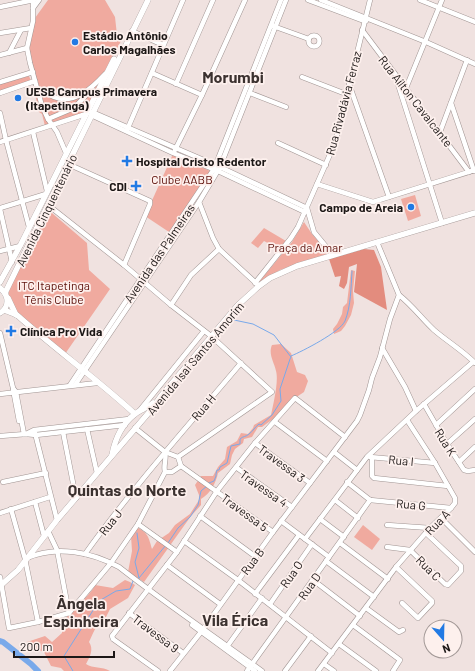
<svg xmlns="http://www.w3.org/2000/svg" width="475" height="671" viewBox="0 0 475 671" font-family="Barlow,sans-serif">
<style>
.green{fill:#f0aa9f}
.forest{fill:#e38c7e}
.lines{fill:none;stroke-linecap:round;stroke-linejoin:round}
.stream{stroke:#79a9ea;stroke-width:1}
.river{stroke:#79a9ea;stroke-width:6}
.minor-casing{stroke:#a19593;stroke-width:5.5}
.major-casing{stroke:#a19593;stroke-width:6}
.minor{stroke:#fff;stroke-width:4.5}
.major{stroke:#fff;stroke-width:5.5}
.poi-dot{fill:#227ae4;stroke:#fdf0ed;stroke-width:1.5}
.labels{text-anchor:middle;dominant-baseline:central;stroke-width:3.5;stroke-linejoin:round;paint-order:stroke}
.poi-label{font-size:12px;font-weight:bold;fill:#1c1716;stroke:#fdf0ed;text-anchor:start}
.street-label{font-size:12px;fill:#1c1716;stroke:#fdf0ed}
.park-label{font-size:12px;fill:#5d100a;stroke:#fdf0ed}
.district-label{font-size:16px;font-weight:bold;fill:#3b312f;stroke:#fdf0ed}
</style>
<rect width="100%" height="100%" fill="#f0e2e0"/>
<g class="green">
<path d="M48,0H105L115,17L117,35L123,37L84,114L45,126L42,114L39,112L34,90L39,84L35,81L27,48L35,18Z"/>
<path d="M29,76L31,81L0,91V84Z"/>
<path d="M173,154L210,171L169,232L145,216Z"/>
<path d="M415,195L421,216L408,221L401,199Z"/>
<path d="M46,208L87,243L89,270L110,289L65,354L16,314L8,298L10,285L30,251L26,248Z"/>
<path d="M304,222L312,234L325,249L327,254L280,270L258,283L292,242Z"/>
<path d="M264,228L286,241L279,249L264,241L258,248L251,243Z"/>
<path d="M351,270L355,271L353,291L354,303L351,315L345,326L341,331L334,334L333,329L337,324L342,314L343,307L347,303Z"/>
<path d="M281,344L291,353L297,372L305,375L308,381L304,392L295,398L280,414L262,427H258L252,437L244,439L243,443L235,449L232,455L230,464L218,473C216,483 210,494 201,499V505L191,516L144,582L128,572L132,551L131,536L136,527C148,532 149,538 152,549L157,541L169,533L175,525L190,514L199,500V495L195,485L201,476H213L218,467L225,459L227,447L237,441L241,433L248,434L253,428L254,425L271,415C273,405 279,381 276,371C274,362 268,354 272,345Z"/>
<path d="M363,525L380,539L372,550L354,537Z"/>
<path d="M125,580L130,582L135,585L128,598L110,609L104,621C95,625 93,634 89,642C94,649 90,657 86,664C93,669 102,666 110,671H64L61,668L51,666L44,652L29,646L27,642L45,636L52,642L62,633L63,620L67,617C70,609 90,597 95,585L113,588Z"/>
</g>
<path class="forest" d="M364,249L374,250L381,267L387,310L354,292L357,264L349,267L347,283L344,289L339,286L341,276L335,277L329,259Z"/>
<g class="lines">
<g class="stream">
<path d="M291,356C303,351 340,332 345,321C351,306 351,287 352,271"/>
<path d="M209,483L214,481L216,476V474L217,470H219L220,467L227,463L231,446L240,444V439C243,436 246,437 249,434C253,431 255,427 259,424L261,425L272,415L281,401L280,389L290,359L291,357L274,335L253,324L234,320"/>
<path d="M137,533L139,548L135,562L139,578"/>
<path d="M168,543L178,528L190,517L198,505L201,491L207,486"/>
<path d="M139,578L166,545"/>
<path d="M73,671L64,656L99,601L116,591L130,589L133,581"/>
</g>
<path class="river" d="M0,641L3,642L31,664L38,671"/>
<g class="minor-casing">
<g id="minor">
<path d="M33,0V21L27,48L30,63L42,106L48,119L57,132L66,153"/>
<path d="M308,0L364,21H366"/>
<path d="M321,0L426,42L475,64"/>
<path d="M420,0L475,22"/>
<path d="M0,7L34,0"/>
<path d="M33,8L39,0"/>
<path d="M273,26L309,39"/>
<path d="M362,30L469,172"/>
<path d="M132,31L163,45"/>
<path d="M0,33L31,28"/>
<circle cx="314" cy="41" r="5.5"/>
<path d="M9,53L21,30"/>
<path d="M0,55L27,48"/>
<path d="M152,73L202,95"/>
<path d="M302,77L346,94"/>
<path d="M396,78L442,223"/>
<path d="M0,82L33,72"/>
<path d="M176,84L213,0"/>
<path d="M349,84L389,197"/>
<path d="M37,88C43,91 48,94 54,97C74,105 92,88 105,74"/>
<path d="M406,88L442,0"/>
<path d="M0,93L35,81"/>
<path d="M250,93L286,107"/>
<path d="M451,103L474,171"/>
<path d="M92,112L220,167L307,208"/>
<path d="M0,113L6,140L29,227"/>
<path d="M91,115L173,153L218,171L305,212"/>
<path d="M48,119L74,108L91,90L94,91L95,95"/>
<path d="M127,130L183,0"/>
<path d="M33,132L47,191"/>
<path d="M440,132L467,60"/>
<path d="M0,142L86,114"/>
<path d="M278,143L326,165"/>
<path d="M175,150L202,95L245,0"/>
<path d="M68,164L150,201V204L124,265"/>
<path d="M317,184L373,202L475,170"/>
<path d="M199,202L213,238L219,249L257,284"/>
<path d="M48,205L124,265L171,305L211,336L272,392L178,457"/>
<path d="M0,208L46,194"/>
<path d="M307,208L314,232L333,255"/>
<path d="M0,209L12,262"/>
<path d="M0,251L20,246"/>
<path d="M255,283L291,238L298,227L335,143L370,0"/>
<path d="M399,295C413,306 422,319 434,330C448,342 462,350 475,363"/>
<path d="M171,305L191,275L219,249"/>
<path d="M0,333L13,388L16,392L24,434"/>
<path d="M382,348L405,387L416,411"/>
<path d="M70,385L214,169L281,0"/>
<path d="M75,385L199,202L220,167L286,0"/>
<path d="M13,389L19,421"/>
<path d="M0,394L97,383"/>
<path d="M424,404L447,444L464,470L468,471L475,470"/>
<path d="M140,410L204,331"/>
<path d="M275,422L327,461"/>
<path d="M436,425L475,389"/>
<path d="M135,428L165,452L178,457L181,466L273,532"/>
<path d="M87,429L97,473"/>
<path d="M63,432L76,498"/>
<path d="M35,433L57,520"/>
<path d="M26,434L34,430L129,419"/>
<path d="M0,436L26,434L36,435L125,425"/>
<path d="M255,443L310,483"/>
<path d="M447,444L475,419"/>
<path d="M334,452L357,470"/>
<path d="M370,457L435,463"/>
<path d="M372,458V476L374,478L448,486"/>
<path d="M459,462L475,447"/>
<path d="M237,468L292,507"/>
<path d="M165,472H172L181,466"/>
<path d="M3,482L46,473"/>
<path d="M347,482L370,500"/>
<path d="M335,500L358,518"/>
<path d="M370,500L451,508"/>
<path d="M35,502L44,536"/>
<path d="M11,509L25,559L38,622"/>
<path d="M0,513L50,497"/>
<path d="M200,516L256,557"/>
<path d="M441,518L475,552"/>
<path d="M320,519L344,537"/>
<path d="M281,521L329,557"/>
<path d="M138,524L177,552"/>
<path d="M387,525L430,528"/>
<path d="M48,531L57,550L69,613"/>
<path d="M305,539L367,457L416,411L473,362"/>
<path d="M184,541L238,580L332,653"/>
<path d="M340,543L388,579"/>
<path d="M387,547L410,550L445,584L448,585L461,571V566L426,533"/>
<path d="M85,554C133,487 188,426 241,363"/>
<path d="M27,558C57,545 91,552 119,567C165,603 214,636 262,671"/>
<path d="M326,561L374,597"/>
<path d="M167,565L220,604"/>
<path d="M396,567L432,601V603L418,618L402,603"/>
<path d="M0,577L9,628L38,622L69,613"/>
<path d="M313,580L360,616"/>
<path d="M255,594L299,535"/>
<path d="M270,604L312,544"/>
<path d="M366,608L399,632L403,630"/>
<path d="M69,613L111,563L138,524L165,472C163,465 167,459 165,452"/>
<path d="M129,613L183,653"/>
<path d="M192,625L255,671"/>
<path d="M353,625L400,660L393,671"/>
<path d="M339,644L376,671"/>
<path d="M226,648L262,598"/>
<path d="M324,664L334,671"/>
<path d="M158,671L113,639L112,636L177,552L217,491L255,443L295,398L345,437"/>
<path d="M170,671L201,632L273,532L357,421L360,415L369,390L372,378L380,357L390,319L399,295L377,242"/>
<path d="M247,671L370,500"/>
<path d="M285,671L311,636"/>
<path d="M318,671L396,567L430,528L451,508L455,503V498L435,463L407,420"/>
</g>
</g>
<g class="major-casing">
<g id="major">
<path d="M0,282L20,246L114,59"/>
<path d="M0,288C9,295 10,307 0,313"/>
<path d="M5,293L148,0"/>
<path d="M8,298L16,315"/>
<path d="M4,310L17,315C55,349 97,379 135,414"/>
<path d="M112,455C115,439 122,424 135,414C140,410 147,408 153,403"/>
<path d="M0,586L18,570L57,520L151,410L161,396L238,305L259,286L270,278L297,266L475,213"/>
</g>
</g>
<use href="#minor" class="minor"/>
<use href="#major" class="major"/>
</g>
<g class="poi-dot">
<circle cx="75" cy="42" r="4"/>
<circle cx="18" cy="98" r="4"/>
<path d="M125 155h4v4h4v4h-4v4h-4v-4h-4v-4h4z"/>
<path d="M134 180h4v4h4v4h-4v4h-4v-4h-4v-4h4z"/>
<circle cx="411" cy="207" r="4"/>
<path d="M9 325h4v4h4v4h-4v4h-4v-4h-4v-4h4z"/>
</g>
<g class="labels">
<g class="poi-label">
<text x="83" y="35">Estádio Antônio<tspan x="83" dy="14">Carlos Magalhães</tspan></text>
<text x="26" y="91">UESB Campus Primavera<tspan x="26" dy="14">(Itapetinga)</tspan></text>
<text x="136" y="161">Hospital Cristo Redentor</text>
<text x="127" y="186" text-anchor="end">CDI</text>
<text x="403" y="207" text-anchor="end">Campo de Areia</text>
<text x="20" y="331">Clínica Pro Vida</text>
</g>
<g class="street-label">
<text transform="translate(416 101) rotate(52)">Rua Aílton Cavalcante</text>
<text transform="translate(343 103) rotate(-75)">Rua Rivadávia Ferraz</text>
<text transform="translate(46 210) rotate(-64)">Avenida Cinquentenário</text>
<text transform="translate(159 253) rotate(-56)">Avenida das Palmeiras</text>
<text transform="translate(195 358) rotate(-50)">Avenida Isai Santos Amorim</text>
<text transform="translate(203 407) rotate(-50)">Rua H</text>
<text transform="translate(446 442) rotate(58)">Rua K</text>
<text transform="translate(401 460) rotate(5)">Rua I</text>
<text transform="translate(282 463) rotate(36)">Travessa 3</text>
<text transform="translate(264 488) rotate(35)">Travessa 4</text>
<text transform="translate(411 504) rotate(5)">Rua G</text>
<text transform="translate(245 512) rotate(36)">Travessa 5</text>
<text transform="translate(110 522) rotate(-52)">Rua J</text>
<text transform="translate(437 522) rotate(-46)">Rua A</text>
<text transform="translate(252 561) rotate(-53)">Rua B</text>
<text transform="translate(429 568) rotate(45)">Rua C</text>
<text transform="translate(291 574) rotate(-55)">Rua O</text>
<text transform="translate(309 586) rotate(-55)">Rua D</text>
<text transform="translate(156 633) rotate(37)">Travessa 9</text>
</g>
<g class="park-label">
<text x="182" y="179">Clube AABB</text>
<text x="305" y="247">Praça da Amar</text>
<text x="54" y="285">ITC Itapetinga<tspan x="54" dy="14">Tênis Clube</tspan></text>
</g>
<g class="district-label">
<text x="233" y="76">Morumbi</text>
<text x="127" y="489">Quintas do Norte</text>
<text x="81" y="602">Ângela<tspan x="81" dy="18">Espinheira</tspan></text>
<text x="235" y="619">Vila Érica</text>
</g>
</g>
<g transform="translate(443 639) rotate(160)"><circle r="19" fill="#fdf0ed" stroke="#a39997"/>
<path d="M0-3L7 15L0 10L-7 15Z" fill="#227ae4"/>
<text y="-6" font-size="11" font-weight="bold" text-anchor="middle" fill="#1c1716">N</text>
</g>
<path d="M14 651v6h100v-6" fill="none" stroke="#1c1716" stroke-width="2"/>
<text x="20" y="651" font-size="12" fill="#1c1716" stroke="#fdf0ed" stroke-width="3" paint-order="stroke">200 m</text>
</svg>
